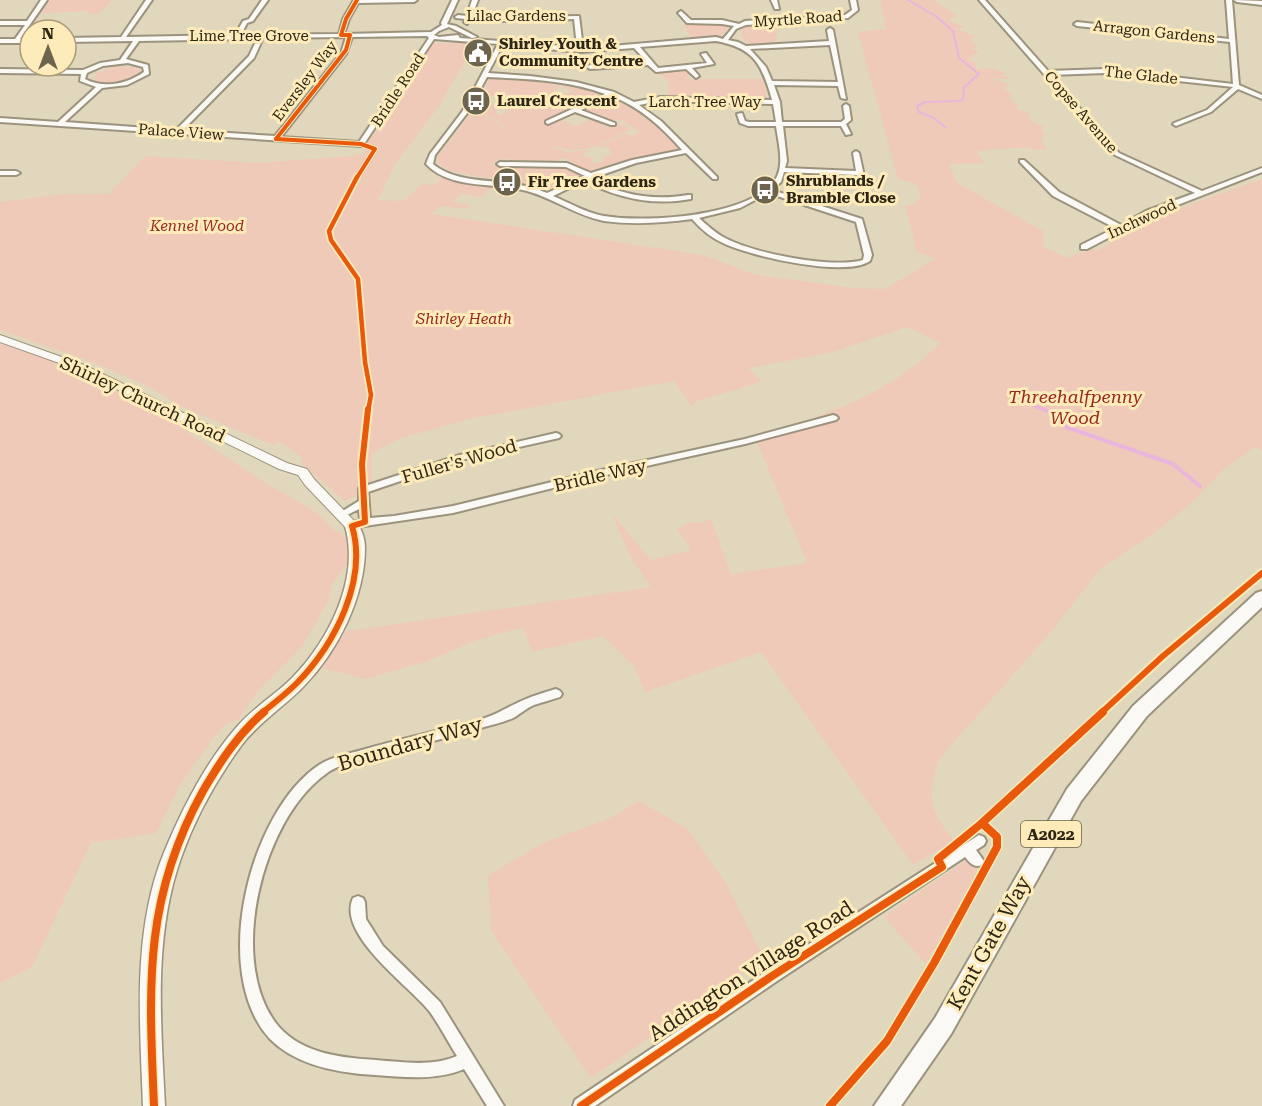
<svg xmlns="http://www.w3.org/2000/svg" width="1262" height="1106" viewBox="0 0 1262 1106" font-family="'Roboto Serif',serif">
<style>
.green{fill:#f0cab9}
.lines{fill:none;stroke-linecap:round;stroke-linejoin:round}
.stream-far2{stroke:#eab5dc;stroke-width:2}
.stream-far1{stroke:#eab5dc;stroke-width:3}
.stream{stroke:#eab5dc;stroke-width:4}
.minor-casing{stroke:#9b937e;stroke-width:4}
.tertiary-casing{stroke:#9b937e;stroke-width:2}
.secondary-casing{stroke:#9b937e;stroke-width:3}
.primary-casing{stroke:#9b937e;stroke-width:4}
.minor{fill:#faf9f5;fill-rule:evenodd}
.tertiary{fill:#faf9f5;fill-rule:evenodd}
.secondary{fill:#faf9f5;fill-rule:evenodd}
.primary{fill:#faf9f5;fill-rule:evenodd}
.cycleway-far3-casing{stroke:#feebba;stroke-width:6}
.cycleway-far2-casing{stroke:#feebba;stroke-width:8}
.cycleway-far1-casing{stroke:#feebba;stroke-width:10}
.cycleway-casing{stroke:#feebba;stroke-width:11}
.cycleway-far3{stroke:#e8590c;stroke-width:4}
.cycleway-far2{stroke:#e8590c;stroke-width:4.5}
.cycleway-far1{stroke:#e8590c;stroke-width:6}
.cycleway{stroke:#e8590c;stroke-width:8}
.labels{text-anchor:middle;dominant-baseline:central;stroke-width:6;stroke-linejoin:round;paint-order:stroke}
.far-street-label{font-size:15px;fill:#2e2614;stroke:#feebba}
.far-poi-label{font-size:15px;font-weight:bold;fill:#2e2614;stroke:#feebba;text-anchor:start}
.far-park-label{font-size:15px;font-style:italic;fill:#98271e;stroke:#feebba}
.shield{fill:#feebba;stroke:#6c6146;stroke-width:1.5}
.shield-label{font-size:16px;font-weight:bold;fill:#2e2614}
.park-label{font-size:18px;font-style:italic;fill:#98271e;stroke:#feebba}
.street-label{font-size:18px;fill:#2e2614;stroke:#feebba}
.near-street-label{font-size:21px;fill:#2e2614;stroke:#feebba}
</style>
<rect width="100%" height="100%" fill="#e1d7bc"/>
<g class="green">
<path d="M50,0H112L99,14H88V11L42,13Z"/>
<path d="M880,0H934L957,16L948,20L965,27L956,29L975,36L969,43L978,46L972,49L979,52L968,59L976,63L975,69L992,68L1006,73L1002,75L1011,79H993L1009,85L1004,88L1012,94L1010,98L1013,102L1019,104L1016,109L1029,113L1031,121L1043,127L1042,132L1046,136L1041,138L1047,149L1033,150L1029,147L977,151L984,163L949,164L957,183L1043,231L1044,247L1068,258L1087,250H1098L1156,217L1262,179V450L1255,447L1223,470L1194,501L1149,537L1100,569L1050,633L940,758C926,794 930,812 954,841L913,865L761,652L651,690L646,694L634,666L603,636L532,652L523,627L475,641L425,662L365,679L319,667L347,631L651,587L632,560L611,513L651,560L691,550L677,529L690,522L699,523L711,519L731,574L807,563L755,437C821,417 891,394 940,343L907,327L830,353L749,368L761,382L697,401L692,407L674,381L469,419L401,438L372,453V481L358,486V495L345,501L302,464L301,457L281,442L273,445L187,409L141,383L87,360L0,330V202L64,194H109L145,156L259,163L363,155L367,149V141L429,43H473L474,45L440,105L395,164L378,200L404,201L422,184L435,185L442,177L493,186L482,197L461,194L453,202L471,206L468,209L439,206L432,214L703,255L756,275L856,288L885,289L936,258L917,252L905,205H915L921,195L915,183L898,179L858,32L886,29Z"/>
<path d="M718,23L730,26L722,36L692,39L684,25Z"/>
<path d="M776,23L777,42L750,46L742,37V27Z"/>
<path d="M117,66L134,67L142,72L141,75C128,84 108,87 94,80L97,73Z"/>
<path d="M687,70L690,73H688V79H763L767,98L667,97L669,83L659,72Z"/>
<path d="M490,78L550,83L559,87L554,92L557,97L571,92L578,93L556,84L559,83L601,93L602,95L542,121L552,124L561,120L576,126L592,119L602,123L603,127L620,123L631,130L595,147L587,143L594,147C580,151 570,150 557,147C551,145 544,148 538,147C516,142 501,115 472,111L478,100L497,106L496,113L501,116L508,109L506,106L513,97L480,95Z"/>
<path d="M611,97C635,100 667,130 680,150L644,159L640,156L600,168L602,171L589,173L570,164L568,159H557L550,163H528L529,160H526L502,159L493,162V166L570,168L583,175L549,190L451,171L437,163L438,156L471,113L486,116L535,147H553L567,152L588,150L583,155L592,158V163H602V158L612,155L608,147H597L626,134L632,136L640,132L622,120H607L584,111Z"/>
<path d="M0,341L90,375L192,425L185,430L259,479L319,514L333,529L359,546L332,585L329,599L302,647L259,690L238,720L225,725L211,741L180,785L156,833L91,843L32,967L0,983Z"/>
<path d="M639,801L688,829L727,885L764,959L591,1078L491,931L488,875L545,842L610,818Z"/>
<path d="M966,860L977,870L926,964L884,917Z"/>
</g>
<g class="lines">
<path class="stream-far2" d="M908,0L937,17L953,31L959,58L979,74L964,87L963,99L960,101L925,102L917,106L919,112L934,118L946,128"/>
<path class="stream-far1" d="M1028,403L1047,411"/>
<path class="stream" d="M1043,409L1057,415L1066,427L1173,464L1200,486"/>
<g class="minor-casing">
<g id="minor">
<path d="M41,0H47L20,39H30V43H0V39H15L25,25H0V21H27Z"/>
<path d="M146,0H152L126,37L235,35L243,21L249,19L262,0H268L253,21L247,23L241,35L339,34L343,19L354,0H417L414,2L358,3L349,19L344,34L431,32L442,25L441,23L452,0H458L447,24L456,26L477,37L472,38L449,27L439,31L434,35L439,37L458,35L460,38L577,47L574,19L500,21L471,19L467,24L464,22L465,19L456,18L455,17L458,15L467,16L472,0H478L472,16L500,17L579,16L583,48H588L716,37L723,39L734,26L722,24L687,23L678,13L681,11L691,20H722L739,24L745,21L845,15L852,10L850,0H856L858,10L848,18L746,25L736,29L728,40L738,42L746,46L829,41L827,30L830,28L833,30L846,99L841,98L838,86L774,85L780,102L782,122H841L845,119L843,106L846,104L849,106L851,120L846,124L851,134L846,135L841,126H783L787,161L785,168L856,171L853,153L856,151L859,153L866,185L859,187L857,175L784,172L781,182L772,190L862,219L872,255L870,261C845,278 748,256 721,242C710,237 700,228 692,219C663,223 633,225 604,221C577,216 553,198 527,191C495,182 450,190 426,164L430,154L462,112L498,44L434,39L364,144L361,146L0,122V118L58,122L96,87L80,81L81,74L0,73V69L83,70L100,63L120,60L133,41L66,42V38L121,37ZM427,36L429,38L359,142L281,137L346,54L352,37ZM346,37L341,53L275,136L183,130L254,58L263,38ZM257,39L249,56L176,130L65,122L102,88L127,85L149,74L148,65L126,59L139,41ZM716,41C754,48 762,64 772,100L660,97L634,102L614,92L576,82L530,76L488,73L503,45L580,52L634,48L646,61L590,65L587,67L590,69L648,65L656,72L686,69L696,78L699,76L692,68L714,64L706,53L701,54L707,63L658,68L640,47ZM830,45L838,82L772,81L766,67L750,49ZM128,63L143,67L144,72C127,84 104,89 85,79L87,73L103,66ZM487,77C526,79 567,80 605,94L546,121V123L548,124L575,112L611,125H615V123L581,110L611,96C640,107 662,127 682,150L632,160L591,173L567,163L500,162L497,164L500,166L566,167L585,176L547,193C535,188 523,185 510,183C485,180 453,181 433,164L435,155L468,112ZM660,101L773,104L776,122H749L745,121L742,113L737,114L740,123L748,126H776C778,142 785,165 775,180C749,217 645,223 604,216C586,213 570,203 553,196L584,181C618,198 652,206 691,199V195H688C652,201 622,195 590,179L636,163L686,153L713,179H717V177L661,121L639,105ZM768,193L856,222L864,255L863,260C832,269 753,253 725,238C715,233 707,225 699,218L740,208Z"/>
<path d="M771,0H777L779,9H775Z"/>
<path d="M979,0H985L1048,71L1105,69L1233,84L1230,42L1077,26L1074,24L1077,22L1229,39L1226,0H1232L1239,85L1262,95V99L1238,89L1211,112L1176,126L1173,124L1174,123L1207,110L1233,87L1105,73L1051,75L1119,153L1202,191L1262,168V172L1152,215L1087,249H1081V245L1115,228L1053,196L1020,162V160H1024L1059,192L1121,225L1146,211L1195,193L1115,155Z"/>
<path d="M1234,0L1262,1V5L1237,2Z"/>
<path d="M0,171H16L20,173L16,175H0Z"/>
<path d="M833,415L836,416L838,418L836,420L745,444L597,477L453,513L358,527L353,524L354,522L360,520L359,509L341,518L336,515L359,501V488L460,455L556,433L559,434L561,436L559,438L465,459L368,492L370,518L394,516L453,506L597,471L745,439Z"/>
<path d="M556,689L560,691L562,694L560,697C552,700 542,702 534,705C527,708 521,713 515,717C505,722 495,724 484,727C445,739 405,747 366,759C353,762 338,765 327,773C262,818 225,964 279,1027C303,1054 343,1058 376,1060C402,1062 432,1067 457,1056C448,1042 440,1026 430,1012C411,987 336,935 353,898L358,896L363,898L365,902L366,919L383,946L440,1002L504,1106H487L464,1069C436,1081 405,1077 375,1075C339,1073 297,1066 270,1039C209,973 249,812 319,765C331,757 348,754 362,750C402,738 444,730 485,718C500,713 511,705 526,699C535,695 546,692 556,689Z"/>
<path d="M979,835L984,837L986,841L984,845L976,850L984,861L982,865C974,868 970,863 965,857L777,981L595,1106H573L575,1100L767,971Z"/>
</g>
</g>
<g class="tertiary-casing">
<path id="tertiary" d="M0,335L84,365L287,463L307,469L314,479L359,526L357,529H347L305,485L298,475L279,469L76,369L0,342Z"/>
</g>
<g class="secondary-casing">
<path id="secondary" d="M352,521C361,524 365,538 365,548C365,597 338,651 304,686C284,707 259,722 241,746C217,779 195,818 181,858C153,937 161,1024 165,1106H143C140,1024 132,933 163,855C181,811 204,765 235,729C251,709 274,696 292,678C329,640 360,579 345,526Z"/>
</g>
<g class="primary-casing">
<path id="primary" d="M1262,591V607L1147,716L1081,801L951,1034L901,1106H874L935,1018L1067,789L1133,706L1256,593Z"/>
</g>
<use href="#minor" class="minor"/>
<use href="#tertiary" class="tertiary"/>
<use href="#secondary" class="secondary"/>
<use href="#primary" class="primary"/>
<g class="cycleway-far3-casing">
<g id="cycleway-far3">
<path d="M276,139L346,50L350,35H341L346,19L357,0"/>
<path d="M276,139L361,144L375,149L356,179"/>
</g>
</g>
<g class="cycleway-far2-casing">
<path id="cycleway-far2" d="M357,177L329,231L331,240L358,279L365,362L371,395L368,411"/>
</g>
<g class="cycleway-far1-casing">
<g id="cycleway-far1">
<path d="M262,713C274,703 286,694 297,683C335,644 368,580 352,526L365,522L362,464L368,409"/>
<path d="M1101,713L1163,656L1262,573"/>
</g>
</g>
<g class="cycleway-casing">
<g id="cycleway">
<path d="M154,1106C149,987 143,899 203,791C220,762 238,734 264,712"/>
<path d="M581,1106L772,976L942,867L938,859L982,823L1103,712"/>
<path d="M830,1106L887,1041L934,963L997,847V837L982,823"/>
</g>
</g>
<use href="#cycleway-far3" class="cycleway-far3"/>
<use href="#cycleway-far2" class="cycleway-far2"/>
<use href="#cycleway-far1" class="cycleway-far1"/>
<use href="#cycleway" class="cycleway"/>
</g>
<defs>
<g id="civic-disc" transform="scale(1.5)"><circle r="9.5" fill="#6d644f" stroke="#feebba"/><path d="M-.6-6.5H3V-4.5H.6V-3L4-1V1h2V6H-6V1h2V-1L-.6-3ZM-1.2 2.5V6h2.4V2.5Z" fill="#fff"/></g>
<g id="bus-disc" transform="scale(1.5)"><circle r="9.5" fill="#6d644f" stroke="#feebba"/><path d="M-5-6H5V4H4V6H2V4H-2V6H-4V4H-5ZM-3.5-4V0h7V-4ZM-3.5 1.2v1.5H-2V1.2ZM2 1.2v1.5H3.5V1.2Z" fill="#fff"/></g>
</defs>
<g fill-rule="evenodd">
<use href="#civic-disc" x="478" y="53"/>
<use href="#bus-disc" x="476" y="101"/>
<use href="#bus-disc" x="507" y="182"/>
<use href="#bus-disc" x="765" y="190"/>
</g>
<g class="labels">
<g class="far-street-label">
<text x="516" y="16">Lilac Gardens</text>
<text transform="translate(798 19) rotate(-4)">Myrtle Road</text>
<text transform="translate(1154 32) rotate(6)">Arragon Gardens</text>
<text x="249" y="36">Lime Tree Grove</text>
<text transform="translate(1141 75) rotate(6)">The Glade</text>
<text transform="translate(305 81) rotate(-53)">Eversley Way</text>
<text transform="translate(398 90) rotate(-57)">Bridle Road</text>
<text x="705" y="102">Larch Tree Way</text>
<text transform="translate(1081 112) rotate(49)">Copse Avenue</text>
<text transform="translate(181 132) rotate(4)">Palace View</text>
<text transform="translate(1142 219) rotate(-25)">Inchwood</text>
</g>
<g class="far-poi-label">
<text x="499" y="44">Shirley Youth &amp;<tspan x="499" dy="17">Community Centre</tspan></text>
<text x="497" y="101">Laurel Crescent</text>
<text x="786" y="181">Shrublands /<tspan x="786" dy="17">Bramble Close</tspan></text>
<text x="528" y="182">Fir Tree Gardens</text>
</g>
<g class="far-park-label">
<text x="197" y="226">Kennel Wood</text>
<text x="464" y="319">Shirley Heath</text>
</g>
<rect class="shield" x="1021" y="821" width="60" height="26" rx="4.5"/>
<g class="shield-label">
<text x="1051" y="834">A2022</text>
</g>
<g class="park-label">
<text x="1075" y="396">Threehalfpenny<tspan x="1075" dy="21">Wood</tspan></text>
</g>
<g class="street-label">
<text transform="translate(143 399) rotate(25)">Shirley Church Road</text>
<text transform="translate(459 461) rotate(-16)">Fuller's Wood</text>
<text transform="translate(600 475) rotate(-13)">Bridle Way</text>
</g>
<g class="near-street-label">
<text transform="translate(410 744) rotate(-16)">Boundary Way</text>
<text transform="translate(989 943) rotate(-61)">Kent Gate Way</text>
<text transform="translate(751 971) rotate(-33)">Addington Village Road</text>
</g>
</g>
<g transform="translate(48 48)"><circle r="28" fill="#feebba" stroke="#ab9c78" stroke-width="1.5"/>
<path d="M0-4.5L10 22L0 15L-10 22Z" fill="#6d644f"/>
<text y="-9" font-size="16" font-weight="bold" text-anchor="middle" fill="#2e2614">N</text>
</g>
</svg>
